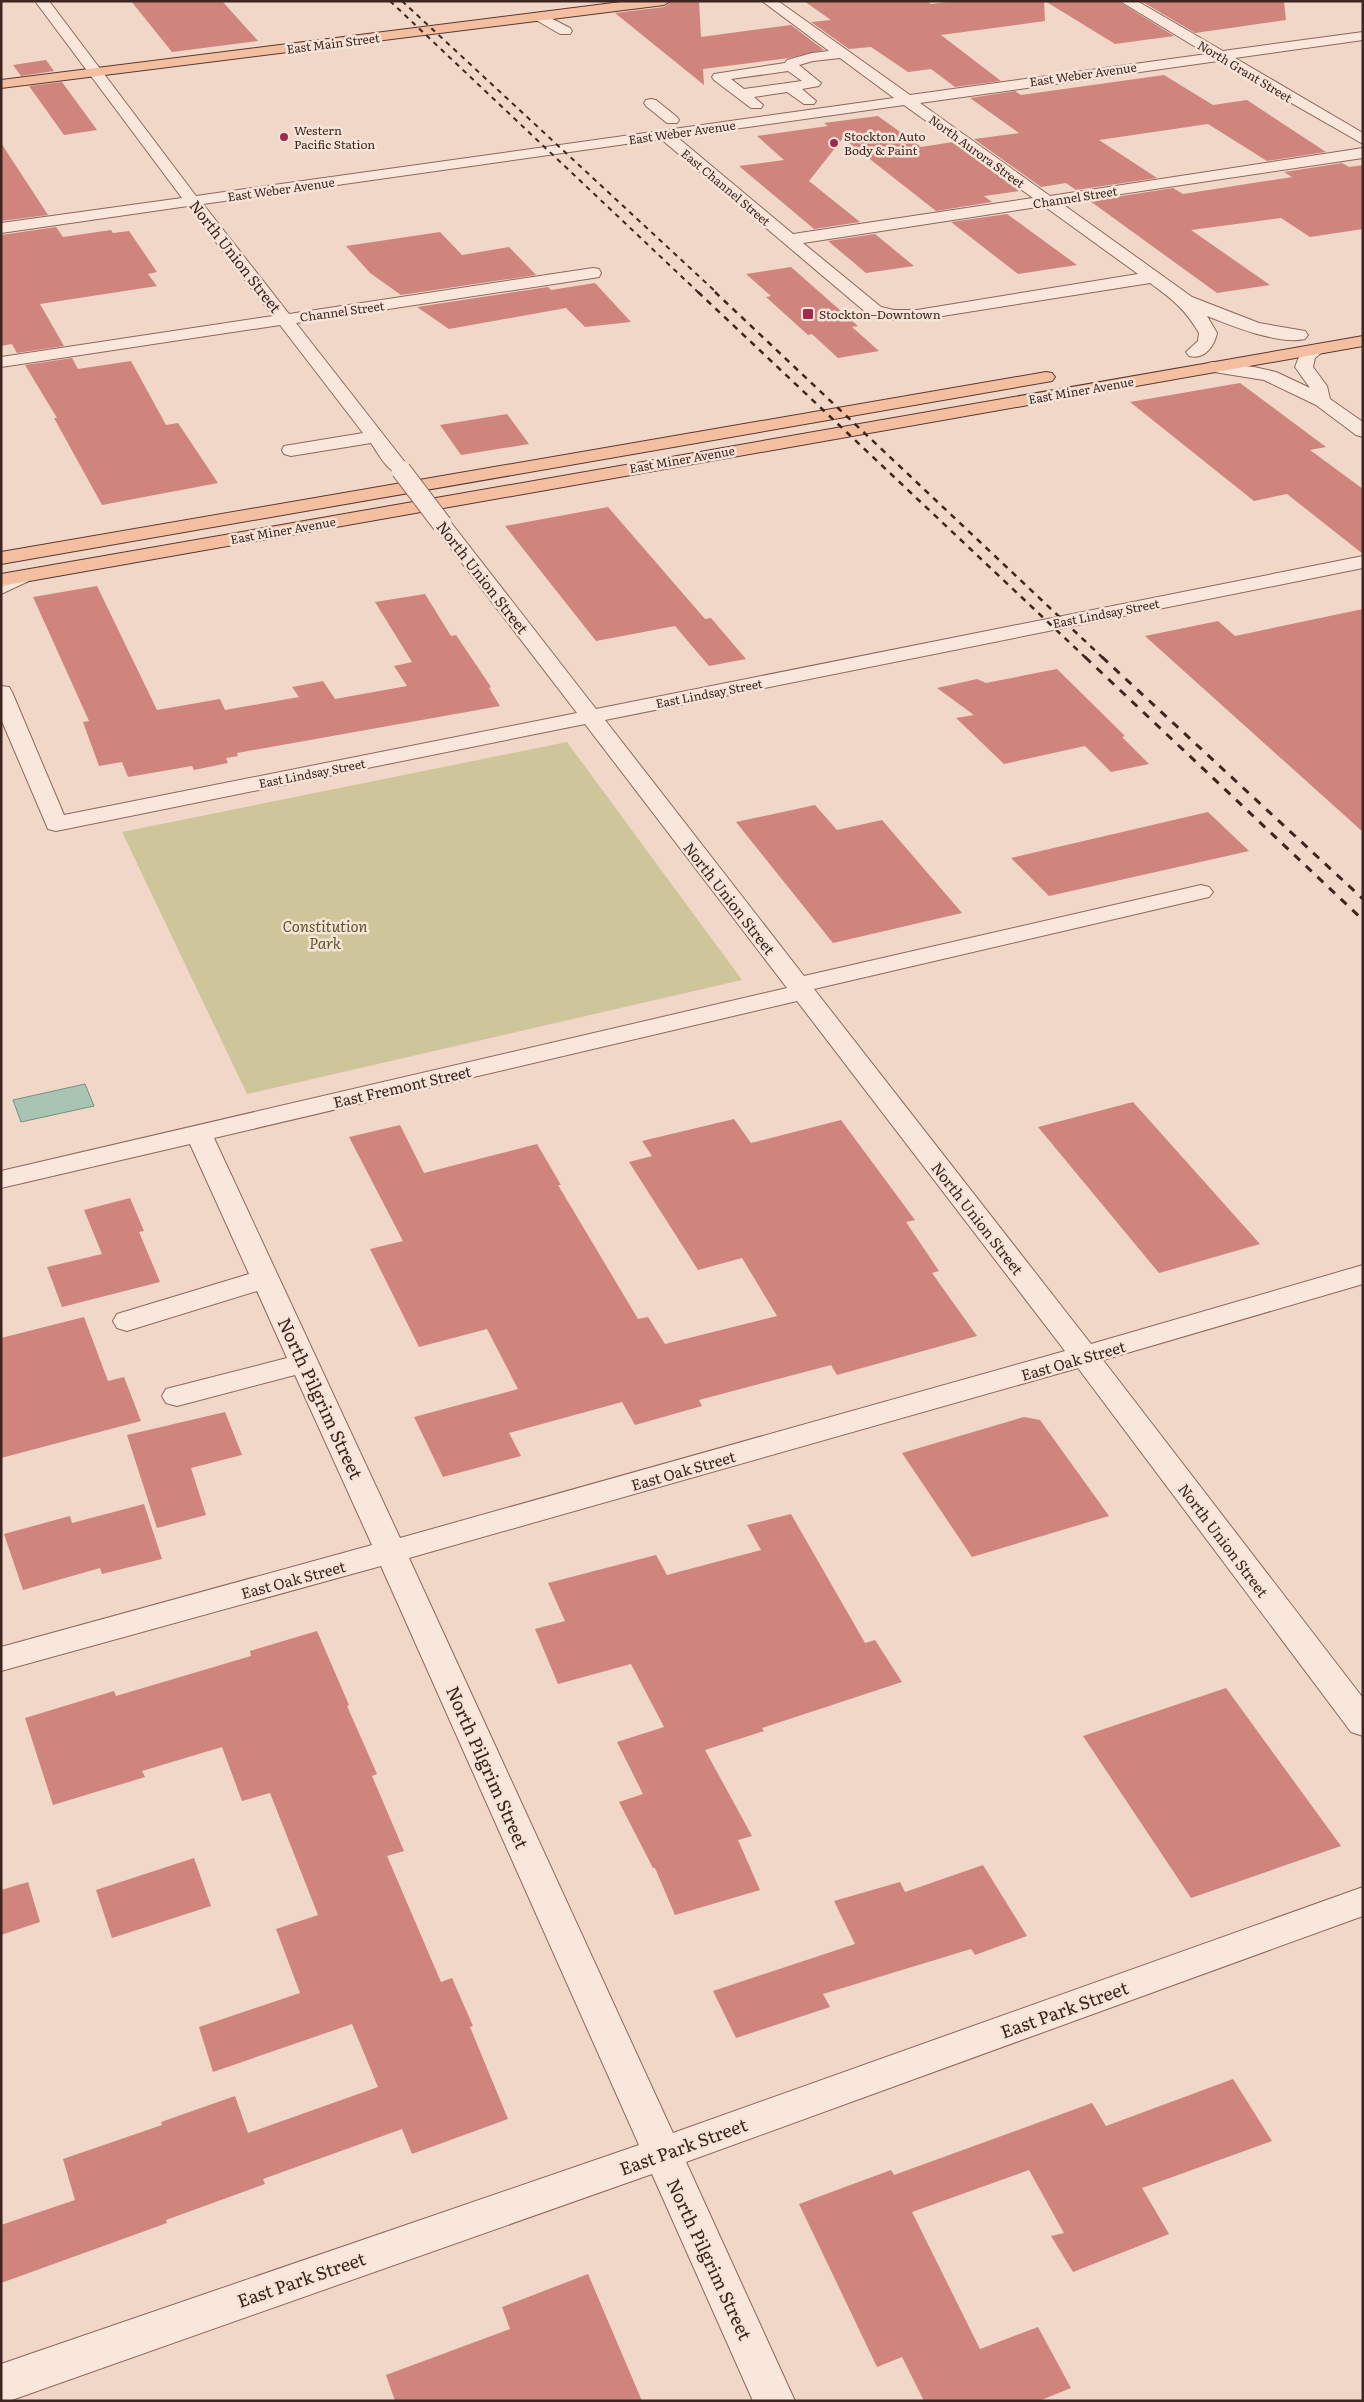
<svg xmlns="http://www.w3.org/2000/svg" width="1364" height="2402" viewBox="0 0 1364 2402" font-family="Literata,serif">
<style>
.green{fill:#cfc59b}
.water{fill:#a9c4b3;stroke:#6f937f}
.building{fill:#cf857d}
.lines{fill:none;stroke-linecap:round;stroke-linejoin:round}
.minor-casing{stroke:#8d675c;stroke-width:2}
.major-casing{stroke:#5b3630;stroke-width:2}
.minor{fill:#fae7dc;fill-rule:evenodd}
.major{fill:#f3bfa0;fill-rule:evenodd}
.rail-far2{stroke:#3d2520;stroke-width:2;stroke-dasharray:5 5;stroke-linecap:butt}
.rail-far1{stroke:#3d2520;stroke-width:2.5;stroke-dasharray:6 6;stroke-linecap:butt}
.rail{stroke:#3d2520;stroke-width:3;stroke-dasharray:8 8;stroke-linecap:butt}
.minor-bridge-casing{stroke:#8d675c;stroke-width:21;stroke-linecap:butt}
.minor-bridge{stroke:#fae7dc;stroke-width:19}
.poi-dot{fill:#9e2a4f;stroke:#f7e4d8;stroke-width:2}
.labels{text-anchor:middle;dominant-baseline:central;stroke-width:5;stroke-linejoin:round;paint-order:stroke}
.far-street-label{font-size:12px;fill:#3d2520;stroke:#f7e4d8}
.far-poi-label{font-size:12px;fill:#3d2520;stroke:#f7e4d8;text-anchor:start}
.street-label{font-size:15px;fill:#3d2520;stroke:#f7e4d8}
.park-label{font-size:15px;font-style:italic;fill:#5a5726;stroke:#f7e4d8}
.near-street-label{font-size:18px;fill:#3d2520;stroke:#f7e4d8}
</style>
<rect width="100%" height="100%" fill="#f0d7c8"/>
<path class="green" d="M567,742L742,980L247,1094L122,832Z"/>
<path class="water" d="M85,1084L94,1106L21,1122L13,1100Z"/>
<g class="building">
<path d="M131,1H222L258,41L172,52Z"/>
<path d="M673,1H699L701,37L791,25L824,50L789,58L703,69L704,85L615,13L664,7Z"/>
<path d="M804,1H927L931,4L956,1H1044L1045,21L941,35L1001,81L955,87L931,69L908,72L871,47L849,49L811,22L831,20Z"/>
<path d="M1045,1H1118L1174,36L1115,44Z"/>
<path d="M1141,1H1284L1286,20L1195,33Z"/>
<path d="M46,60L54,71L21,76L13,65Z"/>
<path d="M1164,75L1213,105L1247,100L1326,152L1267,161L1208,124L1099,140L1157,178L1076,190L1066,183L1041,187L974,139L1019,133L970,98L1015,91L1021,95Z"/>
<path d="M62,82L97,130L64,135L29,86Z"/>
<path d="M878,116L921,147L953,142L1019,191L984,196L992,202L936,211L843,138L809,181L860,222L814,229L739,166L784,160L757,136L828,126L824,123Z"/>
<path d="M1,143L48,215L1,221Z"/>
<path d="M1342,163L1349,167L1363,165V229L1310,237L1281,218L1191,230L1270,285L1217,293L1090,201L1173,188L1183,194L1292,177L1284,172Z"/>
<path d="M1007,214L1077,265L1018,274L951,222Z"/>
<path d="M56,227L63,237L111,230L113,233L129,231L157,272L148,274L157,286L40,304L64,346L17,353L12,344L1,346V235Z"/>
<path d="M440,232L462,255L509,247L536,275L401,295L370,273L346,246Z"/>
<path d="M875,234L914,266L866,273L828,241Z"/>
<path d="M791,267L858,326L852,327L879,351L838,358L812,334L808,335L766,297L771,296L746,274Z"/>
<path d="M595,283L631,322L585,327L566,308L449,329L417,307L548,287L551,290Z"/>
<path d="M72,358L78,369L131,361L166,425L178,423L218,483L102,505L54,418H57L25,365Z"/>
<path d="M1240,383L1326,447L1310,450L1363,489V554L1287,494L1254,501L1130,402Z"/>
<path d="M507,414L529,444L461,455L440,425Z"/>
<path d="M608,507L705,619L711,618L746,659L709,666L675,626L596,641L505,526Z"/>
<path d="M97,586L157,710L220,699L225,710L299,697L292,687L323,681L335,699L407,686L394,666L412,662L375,602L425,594L451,636L456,635L491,687L489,688L500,706L237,753L238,756L226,758L228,763L194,770L192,766L128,777L122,762L99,766L83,722L89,721L33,597Z"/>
<path d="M1363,609V832L1145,636L1218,621L1235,636Z"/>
<path d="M1057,669L1125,736L1122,737L1149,764L1111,772L1085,746L1004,764L956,718L974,715L937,688L977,679L986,683Z"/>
<path d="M815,805L837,830L882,820L962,913L833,943L736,822Z"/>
<path d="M1208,812L1249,851L1049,896L1011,858Z"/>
<path d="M1133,1102L1260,1244L1159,1273L1038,1127Z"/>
<path d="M734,1119L751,1143L841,1120L915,1220L906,1222L939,1271L932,1273L977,1336L837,1375L831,1365L699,1400L702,1406L635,1425L622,1402L509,1433L521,1456L443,1477L414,1417L518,1389L487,1329L419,1347L370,1249L403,1241L349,1137L400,1125L424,1173L537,1144L561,1185H558L638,1319L648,1317L665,1344L777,1316L742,1258L698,1270L629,1162L652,1156L642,1141Z"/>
<path d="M130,1198L144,1231L139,1232L160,1282L62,1307L47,1267L102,1254L84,1210Z"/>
<path d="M84,1317L108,1381L124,1377L141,1421L1,1458V1338Z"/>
<path d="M225,1412L242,1455L191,1468L206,1515L157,1528L127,1435Z"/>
<path d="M1024,1417L1040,1420L1109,1516L972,1557L902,1453Z"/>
<path d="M144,1504L162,1559L102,1574L100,1568L23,1590L4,1534L70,1516L72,1523Z"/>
<path d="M791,1514L865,1643L875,1640L902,1682L762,1728L764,1731L705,1750L752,1836L738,1840L760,1890L675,1915L655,1868H653L619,1802L643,1794L617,1742L664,1727L631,1664L558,1684L535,1629L565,1621L548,1583L656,1555L667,1575L761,1550L747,1525Z"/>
<path d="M317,1631L349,1705L347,1706L377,1774L372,1776L404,1851L387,1856L441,1982L452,1978L473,2026L470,2027L508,2119L412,2154L402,2129L263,2179L265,2184L166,2220L167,2223L1,2283V2225L75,2200L63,2159L162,2125L161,2122L235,2096L248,2133L378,2087L352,2024L213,2072L199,2027L300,1993L276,1929L318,1915L270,1793L242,1801L222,1747L142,1771L145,1777L53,1805L25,1718L114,1691L116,1696L251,1656L250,1651Z"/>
<path d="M1226,1688L1341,1846L1191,1898L1083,1736Z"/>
<path d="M194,1858L211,1906L112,1938L96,1890Z"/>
<path d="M983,1865L1027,1936L975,1955L971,1949L823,1994L830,2007L736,2038L713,1991L855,1944L834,1901L900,1882L905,1892Z"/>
<path d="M28,1882L40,1922L1,1935V1890Z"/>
<path d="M1233,2079L1272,2141L1142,2188L1169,2234L1073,2272L1051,2236L1064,2233L1029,2170L912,2212L980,2349L1038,2327L1071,2388L1039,2401H924L902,2357L877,2367L799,2204L891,2170L894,2175L1092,2103L1106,2126Z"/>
<path d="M588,2274L642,2401H395L386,2375L510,2329L502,2307Z"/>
</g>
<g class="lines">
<g class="minor-casing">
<g id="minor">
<path d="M35,1H49L196,196L894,98L840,58L813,61L799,65L821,83L819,86L802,89L816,101L814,104H804L787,92L754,97L763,105L761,108H751L714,80L712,77L714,74L785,63L787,60L812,53L829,51L762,1H778L910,95L1207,54L1120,1H1137L1223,51L1363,32V40L1235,58L1363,133V144L1218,61L920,103L1050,196L1363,148V158L1061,203L1192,297L1259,323L1305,331L1308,335L1305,339C1279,345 1232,326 1207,316L1217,333C1214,347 1204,360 1189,356L1186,352L1198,341L1199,333C1185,309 1172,299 1150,283L917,320H894L869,315L661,139L203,204L289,314L593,268L599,269L601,273L599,277L593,278L296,323L411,470L408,474C390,478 380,456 371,443L291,456L284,454L282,450L284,446L363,433L280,325L1,367V357L273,316L188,206L1,233V223L182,198ZM788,71L802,81L744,89L731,79ZM904,105L1033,198L793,234L677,137ZM1044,206L1138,274L917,310H894L881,307L803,243Z"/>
<path d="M541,13L570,28L572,31L570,34H560L536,20L534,17L536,14Z"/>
<path d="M651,99L656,100L677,117L679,120L677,123H667L646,106L644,103L646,100Z"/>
<path d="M1317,344L1323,345L1326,349L1315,358L1313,367L1327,386L1330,399L1363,422V437L1356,435L1316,405L1264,380L1214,372L1208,371L1205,367L1208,363L1214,362L1254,367L1276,372L1310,388L1295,367L1301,352Z"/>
<path d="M442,518L449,520L596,709L1363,556V568L605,720L804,976L1201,885L1209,887L1213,892L1209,897L814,989L1091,1344L1363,1265V1284L1103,1360L1363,1698V1736L1351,1732L1078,1368L409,1558L673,2133L1363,1887V1916L686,2162L795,2401H753L652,2174L9,2401H1V2364L639,2145L381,1566L1,1671V1647L372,1545L295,1375L177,1406L166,1403L162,1396L166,1389L287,1358L257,1291L127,1331L117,1328L113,1321L117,1314L249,1274L190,1144L1,1188V1171L787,988L585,724L56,831L48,829L1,719V686L9,687L12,692L64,815L577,713L432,524L435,520ZM797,1001L1065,1351L400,1538L214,1138Z"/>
<path d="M24,570L31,572L34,576L31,580L1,594V580Z"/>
</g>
</g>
<g class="major-casing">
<g id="major">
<path d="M629,1H671L664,5L1,88V80Z"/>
<path d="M1363,336V346L1,586V574Z"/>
<path d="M1046,372L1052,373L1055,377L1052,381L1,564V552Z"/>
</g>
</g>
<use href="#minor" class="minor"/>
<use href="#major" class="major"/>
<g class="rail-far2">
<path d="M390,1L699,293"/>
<path d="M402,1L717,293"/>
</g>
<g class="rail-far1">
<path d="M698,292L1086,658"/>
<path d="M715,292L1103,658"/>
</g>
<g class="rail">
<path d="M1085,657L1363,920"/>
<path d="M1102,657L1363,899"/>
</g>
<g class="minor-bridge-casing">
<path id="minor-bridge" d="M401,470L442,524"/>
</g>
<use href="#minor-bridge" class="minor-bridge"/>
</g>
<g class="poi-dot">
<circle cx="284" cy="137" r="5"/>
<circle cx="834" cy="143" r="5"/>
<rect x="802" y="308" width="12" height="12" rx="2.5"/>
</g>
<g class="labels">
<g class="far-street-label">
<text transform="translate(333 43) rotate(-7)">East Main Street</text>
<text transform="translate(1245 71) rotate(31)">North Grant Street</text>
<text transform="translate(1083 74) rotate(-8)">East Weber Avenue</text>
<text transform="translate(682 132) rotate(-8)">East Weber Avenue</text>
<text transform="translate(977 151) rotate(36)">North Aurora Street</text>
<text transform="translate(726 187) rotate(40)">East Channel Street</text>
<text transform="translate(281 189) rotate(-8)">East Weber Avenue</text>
<text transform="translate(1075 197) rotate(-9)">Channel Street</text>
<text transform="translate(342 311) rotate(-8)">Channel Street</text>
<text transform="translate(1081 390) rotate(-10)">East Miner Avenue</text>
<text transform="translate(682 459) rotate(-10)">East Miner Avenue</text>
<text transform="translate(283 530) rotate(-10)">East Miner Avenue</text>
<text transform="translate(1106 613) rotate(-11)">East Lindsay Street</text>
<text transform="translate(709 693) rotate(-11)">East Lindsay Street</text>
<text transform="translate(312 773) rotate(-11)">East Lindsay Street</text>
</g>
<g class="far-poi-label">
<text x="294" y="130">Western<tspan x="294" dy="14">Pacific Station</tspan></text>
<text x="844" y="136">Stockton Auto<tspan x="844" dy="14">Body &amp; Paint</tspan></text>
<text x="819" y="314">Stockton–Downtown</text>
</g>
<g class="street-label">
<text transform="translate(236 256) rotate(52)">North Union Street</text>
<text transform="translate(483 577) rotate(52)">North Union Street</text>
<text transform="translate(730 898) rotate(52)">North Union Street</text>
<text transform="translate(402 1086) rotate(-13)">East Fremont Street</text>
<text transform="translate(978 1218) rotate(52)">North Union Street</text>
<text transform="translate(1073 1360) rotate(-16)">East Oak Street</text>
<text transform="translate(683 1470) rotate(-16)">East Oak Street</text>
<text transform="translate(1224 1540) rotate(53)">North Union Street</text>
<text transform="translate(293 1579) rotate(-15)">East Oak Street</text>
</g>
<g class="park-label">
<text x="325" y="925">Constitution<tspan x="325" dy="17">Park</tspan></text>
</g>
<g class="near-street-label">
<text transform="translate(321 1398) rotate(65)">North Pilgrim Street</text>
<text transform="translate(488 1767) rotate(66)">North Pilgrim Street</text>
<text transform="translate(1064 2009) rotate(-20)">East Park Street</text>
<text transform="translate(683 2146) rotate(-20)">East Park Street</text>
<text transform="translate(710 2259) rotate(65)">North Pilgrim Street</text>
<text transform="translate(301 2279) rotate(-19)">East Park Street</text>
</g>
</g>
<rect width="1364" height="2402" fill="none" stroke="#3d2520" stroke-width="5"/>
</svg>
